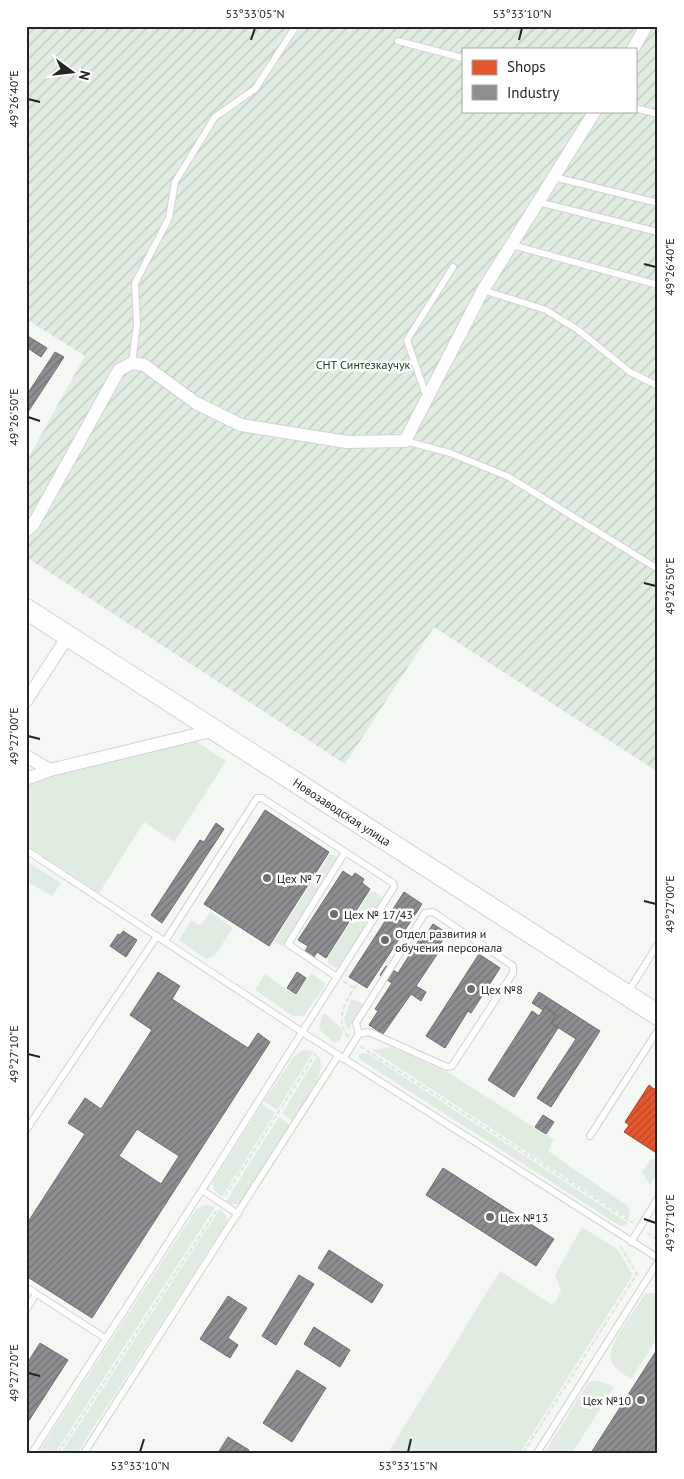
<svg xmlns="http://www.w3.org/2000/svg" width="684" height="1479" viewBox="0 0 684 1479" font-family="'PT Sans',sans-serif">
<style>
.grass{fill:#dfecdf}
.garden{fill:url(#garden-furrows);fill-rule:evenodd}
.shops{fill:url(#shops-hatch);stroke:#aa482b}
.industry{fill:url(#industry-hatch);stroke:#6d6e71;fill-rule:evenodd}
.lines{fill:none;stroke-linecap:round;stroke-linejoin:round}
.service-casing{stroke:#d1d4d1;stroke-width:8}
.minor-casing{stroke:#d1d4d1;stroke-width:14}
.primary-casing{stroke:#d1d4d1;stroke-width:22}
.path{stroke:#e1e2e1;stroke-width:2;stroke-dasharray:5 2.5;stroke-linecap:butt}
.service{stroke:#fdfefd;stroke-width:6}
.minor{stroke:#fdfefd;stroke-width:12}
.primary{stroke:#fdfefd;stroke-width:20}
.ticks{fill:none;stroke:#232523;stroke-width:2}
.poi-dot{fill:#6c6f6c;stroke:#fff;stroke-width:2}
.labels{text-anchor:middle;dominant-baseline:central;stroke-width:5;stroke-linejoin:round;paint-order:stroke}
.park-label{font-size:12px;fill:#15421a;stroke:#fff}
.street-label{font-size:12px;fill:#232523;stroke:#fff}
.poi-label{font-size:12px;fill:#232523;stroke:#fff;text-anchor:start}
.neatline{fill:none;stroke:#232523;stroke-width:2}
.ticks-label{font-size:12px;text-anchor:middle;fill:#232523}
</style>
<defs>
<pattern id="garden-furrows" width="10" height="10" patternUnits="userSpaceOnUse" patternTransform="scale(1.25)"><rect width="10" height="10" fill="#dfecdf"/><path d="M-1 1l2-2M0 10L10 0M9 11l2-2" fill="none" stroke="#bfcabf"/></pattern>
<pattern id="shops-hatch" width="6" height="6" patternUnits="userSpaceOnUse" patternTransform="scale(1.25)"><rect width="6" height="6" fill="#e4572e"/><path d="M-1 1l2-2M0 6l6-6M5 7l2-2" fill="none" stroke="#b84827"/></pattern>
<pattern id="industry-hatch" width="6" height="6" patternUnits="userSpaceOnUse" patternTransform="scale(1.25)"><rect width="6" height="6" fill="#8d8d92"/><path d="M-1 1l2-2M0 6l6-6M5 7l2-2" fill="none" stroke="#737377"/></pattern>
</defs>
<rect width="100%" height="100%" fill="#f3f8f3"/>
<g class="grass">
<path d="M188,740L196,741L226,761L174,842L144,822L99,893L26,845V784Z"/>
<path d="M330,854L337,856L338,859L282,947L274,941Z"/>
<path d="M26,861L61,883L52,896L26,881Z"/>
<path d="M370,892H375L382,897V900L340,966L335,968L328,963V957Z"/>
<path d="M210,912L233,928L214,956L206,959L179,940L191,920L198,925L202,924Z"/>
<path d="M311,973L326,984L304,1016H293L255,990L265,974L296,996Z"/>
<path d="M351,999L362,1003L363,1006L348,1030L344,1019Z"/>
<path d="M326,1014L341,1028L343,1033L339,1042H333L319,1029L322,1015Z"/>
<path d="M392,1047L449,1073L554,1140L548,1151L626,1205L630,1210L629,1219L372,1050Z"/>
<path d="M304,1050L314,1051L277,1110L264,1101L294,1056Z"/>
<path d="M367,1053L628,1223L626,1225L620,1226L359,1059V1054Z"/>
<path d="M318,1055C330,1071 302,1106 292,1121L282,1113Z"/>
<path d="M262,1104L275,1113L222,1197L214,1190L213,1181Z"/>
<path d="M279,1117L290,1125L240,1204H230L226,1201Z"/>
<path d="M651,1159L658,1160V1173L650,1185L642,1172Z"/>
<path d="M205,1205L215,1207L55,1453H38L197,1208Z"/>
<path d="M220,1209L226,1216L227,1222L77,1453H61Z"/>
<path d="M582,1227L617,1249L632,1274L631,1278L520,1453H388L500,1271L551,1304L555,1303L561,1290L555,1275Z"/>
<path d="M658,1292V1337L631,1379C624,1374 614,1369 611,1360C607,1344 636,1309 645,1294Z"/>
<path d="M592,1381H600L614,1387L572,1453H544L588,1383Z"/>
</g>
<path class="garden" d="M26,26H658V772L434,627L345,764L26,557V462L85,356L26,319ZM463,49H635V111H463Z"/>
<path class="shops" d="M649,1085L654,1089L658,1088V1154L624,1132L629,1125L625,1122Z"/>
<g class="industry">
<path d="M26,335L47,348L41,357L26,347Z"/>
<path d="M55,352L64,357L26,415V396Z"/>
<path d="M265,810L329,852L269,946L204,904Z"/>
<path d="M216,823L224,829L162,923L151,915L200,840L204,842Z"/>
<path d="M343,871L352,877L355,873L364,879L362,883L370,889L326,958L317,952L314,957L305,951L308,946L298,940Z"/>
<path d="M404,892L422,904L367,988L349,977Z"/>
<path d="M433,924L447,933L436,951L438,953L416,986L426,992L421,1001L411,994L383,1034L369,1025L378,1011L375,1009L392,983L380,975L386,966L398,973L419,940L421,942Z"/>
<path d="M123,931L137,940L126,957L110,946L118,934L120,935Z"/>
<path d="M479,954L500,968L471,1013L468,1011L445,1048L426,1036Z"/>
<path d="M158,972L180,986L172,999L248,1048L258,1033L270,1042L92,1318L26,1276V1225L85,1134L68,1123L85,1098L101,1109L152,1030L130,1015ZM137,1129L179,1156L161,1184L119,1156Z"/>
<path d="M297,972L306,978L296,994L287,988Z"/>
<path d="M539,992L600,1031L551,1107L537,1098L576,1039L551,1023L556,1015L545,1007L543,1010L532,1003Z"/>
<path d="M545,1007L556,1015L551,1023L558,1028L514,1097L488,1080L532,1011L539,1016Z"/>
<path d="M543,1115L554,1122L546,1134L535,1127Z"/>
<path d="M443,1168L554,1239L536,1266L426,1195Z"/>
<path d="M329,1250L383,1285L372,1303L318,1268Z"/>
<path d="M299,1275L314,1284L276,1345L262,1336Z"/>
<path d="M228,1296L247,1308L228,1338L238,1345L230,1358L200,1339Z"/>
<path d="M314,1327L350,1350L340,1367L304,1344Z"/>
<path d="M40,1343L68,1360L26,1425V1365Z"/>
<path d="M658,1348V1453H591Z"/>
<path d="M297,1370L326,1388L292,1442L263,1423Z"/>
<path d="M228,1437L249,1450L247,1453H218Z"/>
</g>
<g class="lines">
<g class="service-casing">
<g id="service">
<path d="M398,41L463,58"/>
<path d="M635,108L658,114"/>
<path d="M554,177L658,203"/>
<path d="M538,202L658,232"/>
<path d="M512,245L658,285"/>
<path d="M483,290L546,310L578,330L630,372L658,386"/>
<path d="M132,363L137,324L135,283L169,218L175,182L215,117L255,89L296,26"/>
<path d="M427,398L407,340L453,267"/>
<path d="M405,441L450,453L509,477L658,569"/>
<path d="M26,850L302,1032L658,1258"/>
<path d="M337,977L288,944L345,852"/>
<path d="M628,992L658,944"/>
<path d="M343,1059L359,1034L369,1032L447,1067L452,1066L513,973V966L433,912L425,913L356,1023L359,1034"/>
<path d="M26,1130L157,936"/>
<path d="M590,1136L658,1030"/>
<path d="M202,1190L238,1214"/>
<path d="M631,1242L658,1198"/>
<path d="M26,1287L105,1338"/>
<path d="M26,1310L36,1294"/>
<path d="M32,1453L202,1190L394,887L393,883L262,798H257L165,941"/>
<path d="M84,1453L338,1056"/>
<path d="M537,1453L658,1262"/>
</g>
</g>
<g class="minor-casing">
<g id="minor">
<path d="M633,49L646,26"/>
<path d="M26,531L33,525L119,370L132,363L144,365L196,403L241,425L347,442L405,441L483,290L595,111"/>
<path d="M26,701L68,636"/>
<path d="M26,756L50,770"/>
<path d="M26,779L50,770L215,730"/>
</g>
</g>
<g class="primary-casing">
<path id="primary" d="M26,609L658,1015"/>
</g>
<g class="path">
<path d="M343,981L354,988"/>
<path d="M349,1037C333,1020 347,998 358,983"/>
<path d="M360,1046L633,1223"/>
<path d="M225,1196L316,1053"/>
<path d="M647,1233L658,1240"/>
<path d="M655,1287L658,1288"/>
<path d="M58,1453L216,1211"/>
<path d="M523,1453L637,1274L619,1244"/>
</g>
<use href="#service" class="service"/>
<use href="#minor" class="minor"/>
<use href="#primary" class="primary"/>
</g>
<path class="ticks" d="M251,40L255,28M519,40L522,28M28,99L40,102M644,264L656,267M28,417L40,421M644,583L656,586M28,736L40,739M644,901L656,904M28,1054L40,1057M644,1219L656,1223M28,1373L40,1376M140,1452L144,1439M408,1452L411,1439"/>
<g class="poi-dot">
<circle cx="267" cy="878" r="5"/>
<circle cx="334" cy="914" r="5"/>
<circle cx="385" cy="940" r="5"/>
<circle cx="471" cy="989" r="5"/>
<circle cx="490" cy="1217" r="5"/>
<circle cx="641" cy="1400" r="5"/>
</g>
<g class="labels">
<g class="park-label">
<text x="363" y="364">СНТ Синтезкаучук</text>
</g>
<g class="street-label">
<text transform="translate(342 812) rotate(33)">Новозаводская улица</text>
</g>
<g class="poi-label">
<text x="277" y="878">Цех № 7</text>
<text x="344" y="914">Цех № 17/43</text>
<text x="395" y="933">Отдел развития и<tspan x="395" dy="14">обучения персонала</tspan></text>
<text x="481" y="989">Цех №8</text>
<text x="500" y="1217">Цех №13</text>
<text x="631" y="1400" text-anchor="end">Цех №10</text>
</g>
</g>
<rect width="684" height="1479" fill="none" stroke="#ffffff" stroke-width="55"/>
<rect x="462" y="48" width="175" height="65" fill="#ffffff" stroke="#a7a8a7"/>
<rect x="472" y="60" width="25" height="15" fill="#e4572e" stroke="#a7a8a7"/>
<text x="507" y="72" font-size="15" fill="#232523">Shops</text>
<rect x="472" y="85" width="25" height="15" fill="#8d8d92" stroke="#a7a8a7"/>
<text x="507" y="98" font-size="15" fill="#232523">Industry</text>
<g transform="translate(72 72) rotate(105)" stroke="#ffffff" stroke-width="4" paint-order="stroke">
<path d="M0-4L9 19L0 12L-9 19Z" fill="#232523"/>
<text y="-8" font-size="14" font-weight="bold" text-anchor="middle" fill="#232523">N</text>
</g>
<rect x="28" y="28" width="628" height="1424" class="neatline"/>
<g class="ticks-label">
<text x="255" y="18">53°33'05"N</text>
<text x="522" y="18">53°33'10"N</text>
<text transform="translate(14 99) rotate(-90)" y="4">49°26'40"E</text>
<text transform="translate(670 267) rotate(-90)" y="4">49°26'40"E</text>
<text transform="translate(14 417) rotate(-90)" y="4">49°26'50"E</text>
<text transform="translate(670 586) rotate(-90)" y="4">49°26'50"E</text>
<text transform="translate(14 736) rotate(-90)" y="4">49°27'00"E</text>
<text transform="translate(670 904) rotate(-90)" y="4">49°27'00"E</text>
<text transform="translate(14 1054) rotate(-90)" y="4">49°27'10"E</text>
<text transform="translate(670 1223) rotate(-90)" y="4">49°27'10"E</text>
<text transform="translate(14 1373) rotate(-90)" y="4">49°27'20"E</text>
<text x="140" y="1470">53°33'10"N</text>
<text x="408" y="1470">53°33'15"N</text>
</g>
</svg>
